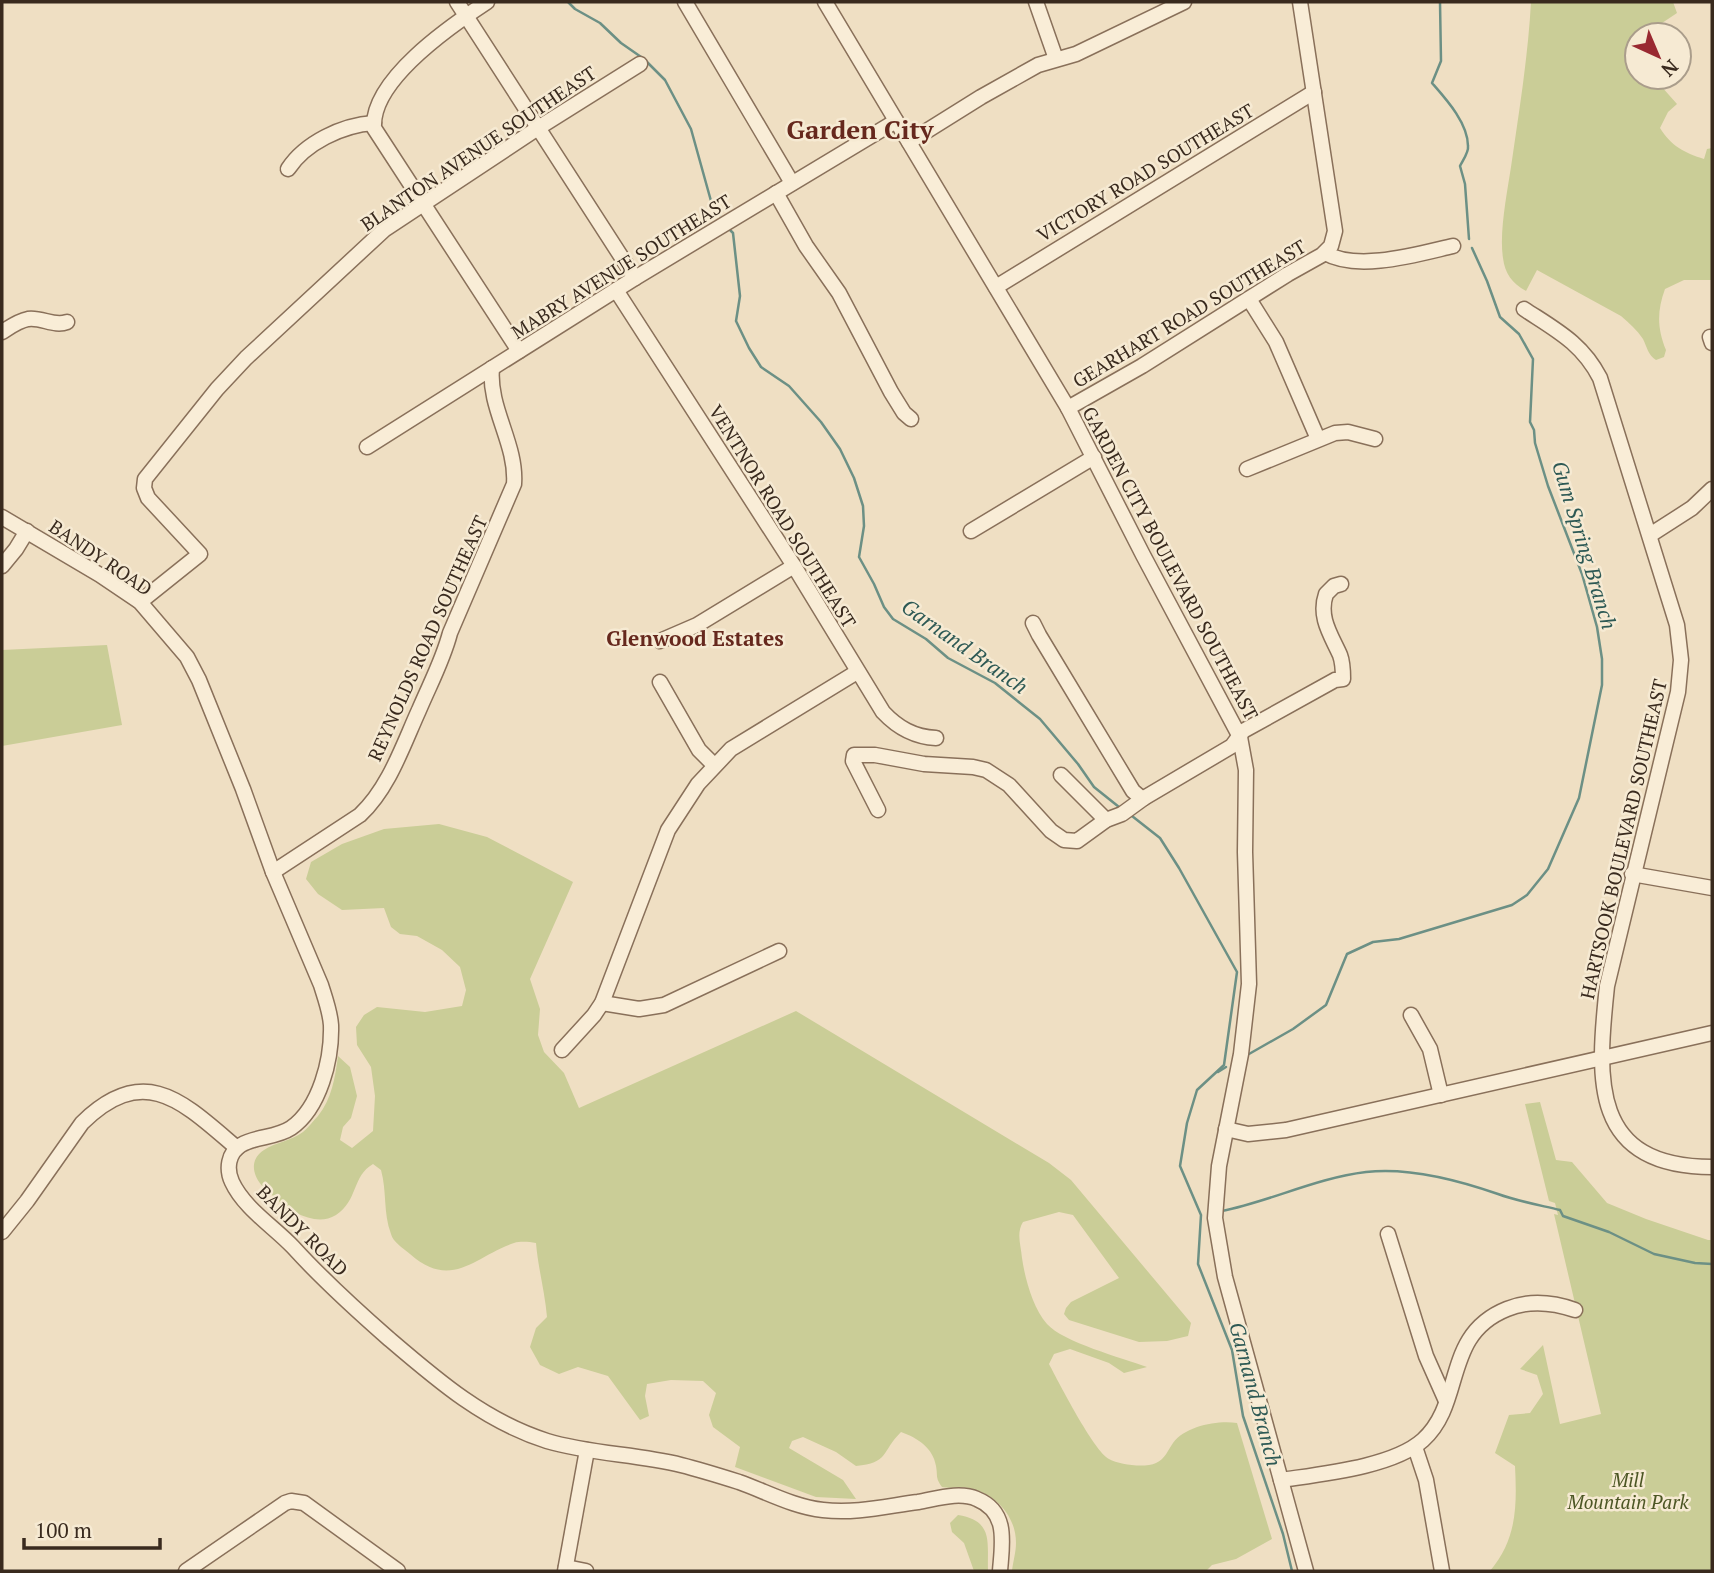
<svg xmlns="http://www.w3.org/2000/svg" width="1714" height="1573" viewBox="0 0 1714 1573" font-family="'PT Serif',serif">
<style>
.green{fill:#cacd97}
.lines{fill:none;stroke-linecap:round;stroke-linejoin:round}
.stream{stroke:#6c9085;stroke-width:2.5}
.minor-casing{stroke:#89705a;stroke-width:17}
.minor{stroke:#f9edd7;stroke-width:14}
.labels{text-anchor:middle;dominant-baseline:central;stroke-width:5;stroke-linejoin:round;paint-order:stroke}
.street-label{font-size:19px;fill:#392a1e;stroke:#f6ead3}
.park-label{font-size:19px;font-style:italic;fill:#4c5624;stroke:#f6ead3}
.water-label{font-size:21px;font-style:italic;fill:#2d5954;stroke:#f6ead3}
.neighbourhood-label{font-size:21px;font-weight:bold;fill:#66281d;stroke:#f6ead3}
.district-label{font-size:26px;font-weight:bold;fill:#66281d;stroke:#f6ead3}
</style>
<rect width="100%" height="100%" fill="#efdfc3"/>
<g class="green">
<path d="M1531,2H1673L1677,13L1656,27L1653,35H1637V77H1653L1677,104L1668,112L1660,128C1671,146 1685,153 1704,159L1707,149L1712,148V280H1684L1665,289C1657,311 1657,328 1666,350L1664,357L1656,360C1648,355 1647,347 1643,339C1637,330 1629,323 1621,316L1537,270L1526,291C1512,283 1505,274 1503,258C1499,233 1507,193 1511,167C1519,112 1528,57 1531,2Z"/>
<path d="M107,645L122,725L2,746V650Z"/>
<path d="M439,824L487,837L573,882L530,979L540,1009L538,1035L544,1052L564,1073L579,1108L796,1011L1049,1163L1071,1180L1191,1323L1188,1336L1167,1341L1139,1342L1069,1320L1064,1314L1066,1308L1071,1302L1119,1278L1073,1215L1059,1212L1023,1222C1016,1233 1021,1246 1022,1258C1025,1279 1033,1308 1047,1324C1063,1342 1122,1358 1147,1367L1124,1373L1109,1363L1070,1349L1054,1354L1049,1364C1059,1383 1094,1451 1109,1459C1120,1465 1145,1468 1156,1463C1165,1459 1168,1450 1173,1443C1185,1426 1218,1420 1237,1423L1272,1539L1236,1559L1212,1565L1206,1571H1012C1013,1562 1016,1552 1016,1543C1016,1516 996,1494 969,1488C961,1486 951,1489 942,1487C935,1477 938,1477 936,1466C933,1448 918,1438 901,1432C881,1452 889,1463 856,1466L836,1452L803,1437L792,1441L789,1448L843,1480L856,1499L816,1497L735,1467L740,1447L713,1427L709,1415L716,1393L703,1381L671,1380L647,1384L645,1396L649,1416L640,1420L608,1376L578,1367L559,1374L540,1365L530,1347L536,1328L547,1317C545,1292 538,1268 536,1243C529,1242 521,1241 514,1243C475,1256 452,1291 410,1254C403,1248 393,1242 391,1234C383,1213 387,1191 381,1170L373,1164C352,1176 358,1201 336,1215C323,1223 309,1219 296,1213C285,1208 276,1198 266,1190C254,1179 247,1161 264,1150C276,1142 291,1141 303,1132C308,1128 313,1121 318,1116C332,1098 335,1078 338,1056L350,1067L357,1096L351,1118L343,1127L340,1140L352,1148L373,1131L375,1096L371,1067L357,1045L356,1027L364,1015L377,1007L425,1012L462,1006L466,990L460,967L442,950L417,936L400,934L391,927L384,908L342,910L318,894L306,879L311,862L342,844L384,829Z"/>
<path d="M1540,1102L1556,1160L1572,1162L1607,1203L1646,1219L1708,1240H1712V1571H1490C1517,1539 1517,1506 1515,1466L1495,1453L1509,1415L1530,1413L1543,1394L1537,1375L1520,1369L1543,1345L1560,1424L1601,1414L1554,1214L1558,1215L1555,1203L1549,1201L1525,1104Z"/>
<path d="M958,1515C994,1521 987,1542 988,1571H974L964,1543L952,1532L950,1523Z"/>
</g>
<g class="lines">
<g class="stream">
<path d="M568,2L575,9L600,23L621,43L644,59L665,80L691,129L711,201L720,215"/>
<path d="M1440,2L1441,61L1432,83C1446,99 1468,123 1468,146C1469,152 1463,160 1460,166L1465,184L1469,239"/>
<path d="M730,230L733,233L740,296L736,321L749,348L761,367L789,386L821,422L840,449L854,478L863,506L864,526L859,557L874,584L884,607L893,619L926,639L948,658L995,683L1040,719L1078,764L1094,787L1119,807"/>
<path d="M1132,816L1160,838L1179,868L1237,972L1224,1065L1197,1090L1187,1123L1180,1166L1201,1215L1198,1264L1232,1350L1243,1416L1283,1534L1292,1571"/>
<path d="M1249,1054L1293,1029L1326,1005L1347,954L1373,942L1399,939L1512,905L1527,895L1548,869L1579,798L1602,685V659L1597,627L1582,574L1548,486L1535,443L1534,430L1530,422L1533,359L1519,334L1500,317L1487,281L1472,248"/>
<path d="M1218,1072L1226,1067"/>
<path d="M1222,1211C1271,1201 1316,1178 1366,1172C1409,1167 1458,1180 1498,1194C1517,1201 1539,1205 1560,1210L1563,1216L1609,1232L1654,1254L1695,1263L1712,1264"/>
</g>
<g class="minor-casing">
<g id="minor">
<path d="M457,2L635,278"/>
<path d="M487,2C452,25 371,80 374,128L519,351"/>
<path d="M685,2L792,183"/>
<path d="M825,2L1068,408L1143,555L1240,737L1246,770L1245,852L1249,984L1241,1054L1219,1166L1215,1218L1225,1277L1306,1571"/>
<path d="M1036,2L1056,59"/>
<path d="M909,142L981,97L1038,65L1076,54L1184,2"/>
<path d="M288,169C305,143 342,125 374,123"/>
<path d="M776,193L806,246L839,293L891,392L904,413L911,419"/>
<path d="M1325,253C1358,272 1418,254 1453,246"/>
<path d="M996,287L1314,92"/>
<path d="M616,290L794,566L883,712C898,728 914,737 936,738"/>
<path d="M1249,299L1276,342L1318,439"/>
<path d="M1524,309C1556,330 1582,343 1600,378L1677,625L1681,660L1678,692L1607,986C1597,1079 1590,1167 1712,1167"/>
<path d="M2,332C10,327 18,321 28,319C42,317 54,327 67,322"/>
<path d="M1710,337L1712,343"/>
<path d="M1068,408L1142,366L1288,274L1322,255L1331,246L1335,231L1300,2"/>
<path d="M367,447L635,278L896,121"/>
<path d="M1247,469L1335,433L1348,432L1375,439"/>
<path d="M2,517L100,575L140,602L187,657L199,680L243,789L273,872L321,985C325,998 330,1011 331,1025C332,1059 320,1108 291,1128C276,1138 256,1136 241,1145C228,1153 226,1169 232,1182C244,1208 274,1227 293,1247C323,1280 355,1309 388,1338C437,1380 484,1421 547,1441C590,1454 637,1454 681,1465C701,1470 720,1476 739,1482C767,1492 794,1507 823,1510C855,1514 887,1506 918,1502C936,1499 959,1491 977,1499C1009,1512 1002,1544 1000,1571"/>
<path d="M971,531L1094,457"/>
<path d="M1650,535L1692,508L1712,489"/>
<path d="M2,566L16,549L27,531"/>
<path d="M140,602L200,554L148,498L144,488L145,479L217,389L246,358L384,230L538,128L640,64"/>
<path d="M1033,623L1039,635L1133,791L1140,797L1144,798"/>
<path d="M660,641L697,625L794,566"/>
<path d="M660,682L699,750L714,765"/>
<path d="M1061,775L1106,820"/>
<path d="M878,810L853,761L854,755H875L924,764L973,767L986,770L1009,785L1051,831L1064,840L1077,841L1106,820L1122,814L1144,798L1232,746L1243,731L1335,680L1343,679C1343,671 1343,663 1340,655C1331,635 1318,617 1326,594L1334,586L1341,584"/>
<path d="M273,872L360,815C389,788 403,745 419,710C430,684 443,660 450,633L514,484C517,444 488,408 492,368"/>
<path d="M1632,874L1712,888"/>
<path d="M602,1003L639,1009L664,1005L779,951"/>
<path d="M1411,1015L1430,1049L1441,1095"/>
<path d="M562,1050L594,1015L602,1003L668,830L698,784L731,749L857,672"/>
<path d="M1226,1129L1248,1134L1286,1130L1712,1033"/>
<path d="M2,1232L27,1201L82,1123C145,1061 184,1103 237,1148"/>
<path d="M1388,1234L1426,1356L1446,1401"/>
<path d="M1415,1447L1426,1480L1442,1571"/>
<path d="M1281,1480C1321,1474 1393,1467 1423,1440C1465,1402 1442,1335 1507,1309C1529,1300 1552,1302 1575,1310"/>
<path d="M566,1567L586,1571"/>
<path d="M186,1571L285,1503L291,1501L304,1503L398,1571"/>
<path d="M565,1571L587,1450"/>
</g>
</g>
<use href="#minor" class="minor"/>
</g>
<g class="labels">
<g class="street-label">
<text transform="translate(478 148) rotate(-34)">BLANTON AVENUE SOUTHEAST</text>
<text transform="translate(1145 172) rotate(-31)">VICTORY ROAD SOUTHEAST</text>
<text transform="translate(621 266) rotate(-32)">MABRY AVENUE SOUTHEAST</text>
<text transform="translate(1189 313) rotate(-31)">GEARHART ROAD SOUTHEAST</text>
<text transform="translate(783 516) rotate(58)">VENTNOR ROAD SOUTHEAST</text>
<text transform="translate(101 557) rotate(34)">BANDY ROAD</text>
<text transform="translate(1171 563) rotate(62)">GARDEN CITY BOULEVARD SOUTHEAST</text>
<text transform="translate(427 638) rotate(-66)">REYNOLDS ROAD SOUTHEAST</text>
<text transform="translate(1623 839) rotate(-77)">HARTSOOK BOULEVARD SOUTHEAST</text>
<text transform="translate(303 1230) rotate(45)">BANDY ROAD</text>
</g>
<g class="park-label">
<text x="1628" y="1479">Mill<tspan x="1628" dy="22">Mountain Park</tspan></text>
</g>
<g class="water-label">
<text transform="translate(1585 545) rotate(73)">Gum Spring Branch</text>
<text transform="translate(965 646) rotate(35)">Garnand Branch</text>
<text transform="translate(1256 1394) rotate(75)">Garnand Branch</text>
</g>
<g class="neighbourhood-label">
<text x="695" y="638">Glenwood Estates</text>
</g>
<g class="district-label">
<text x="860" y="129">Garden City</text>
</g>
</g>
<rect width="1714" height="1573" fill="none" stroke="#392a1e" stroke-width="7"/>
<g transform="translate(1658 56) rotate(136)"><circle r="33" fill="#f6ead3" stroke="#aa9d8b" stroke-width="2"/>
<path d="M0-5L12 26L0 18L-12 26Z" fill="#992931"/>
<text y="-10" font-size="19" font-weight="bold" text-anchor="middle" fill="#392a1e">N</text>
</g>
<path d="M24 1538v10h136v-10" fill="none" stroke="#392a1e" stroke-width="3.5"/>
<text x="35" y="1538" font-size="21" fill="#392a1e" stroke="#f6ead3" stroke-width="5" paint-order="stroke">100 m</text>
</svg>
